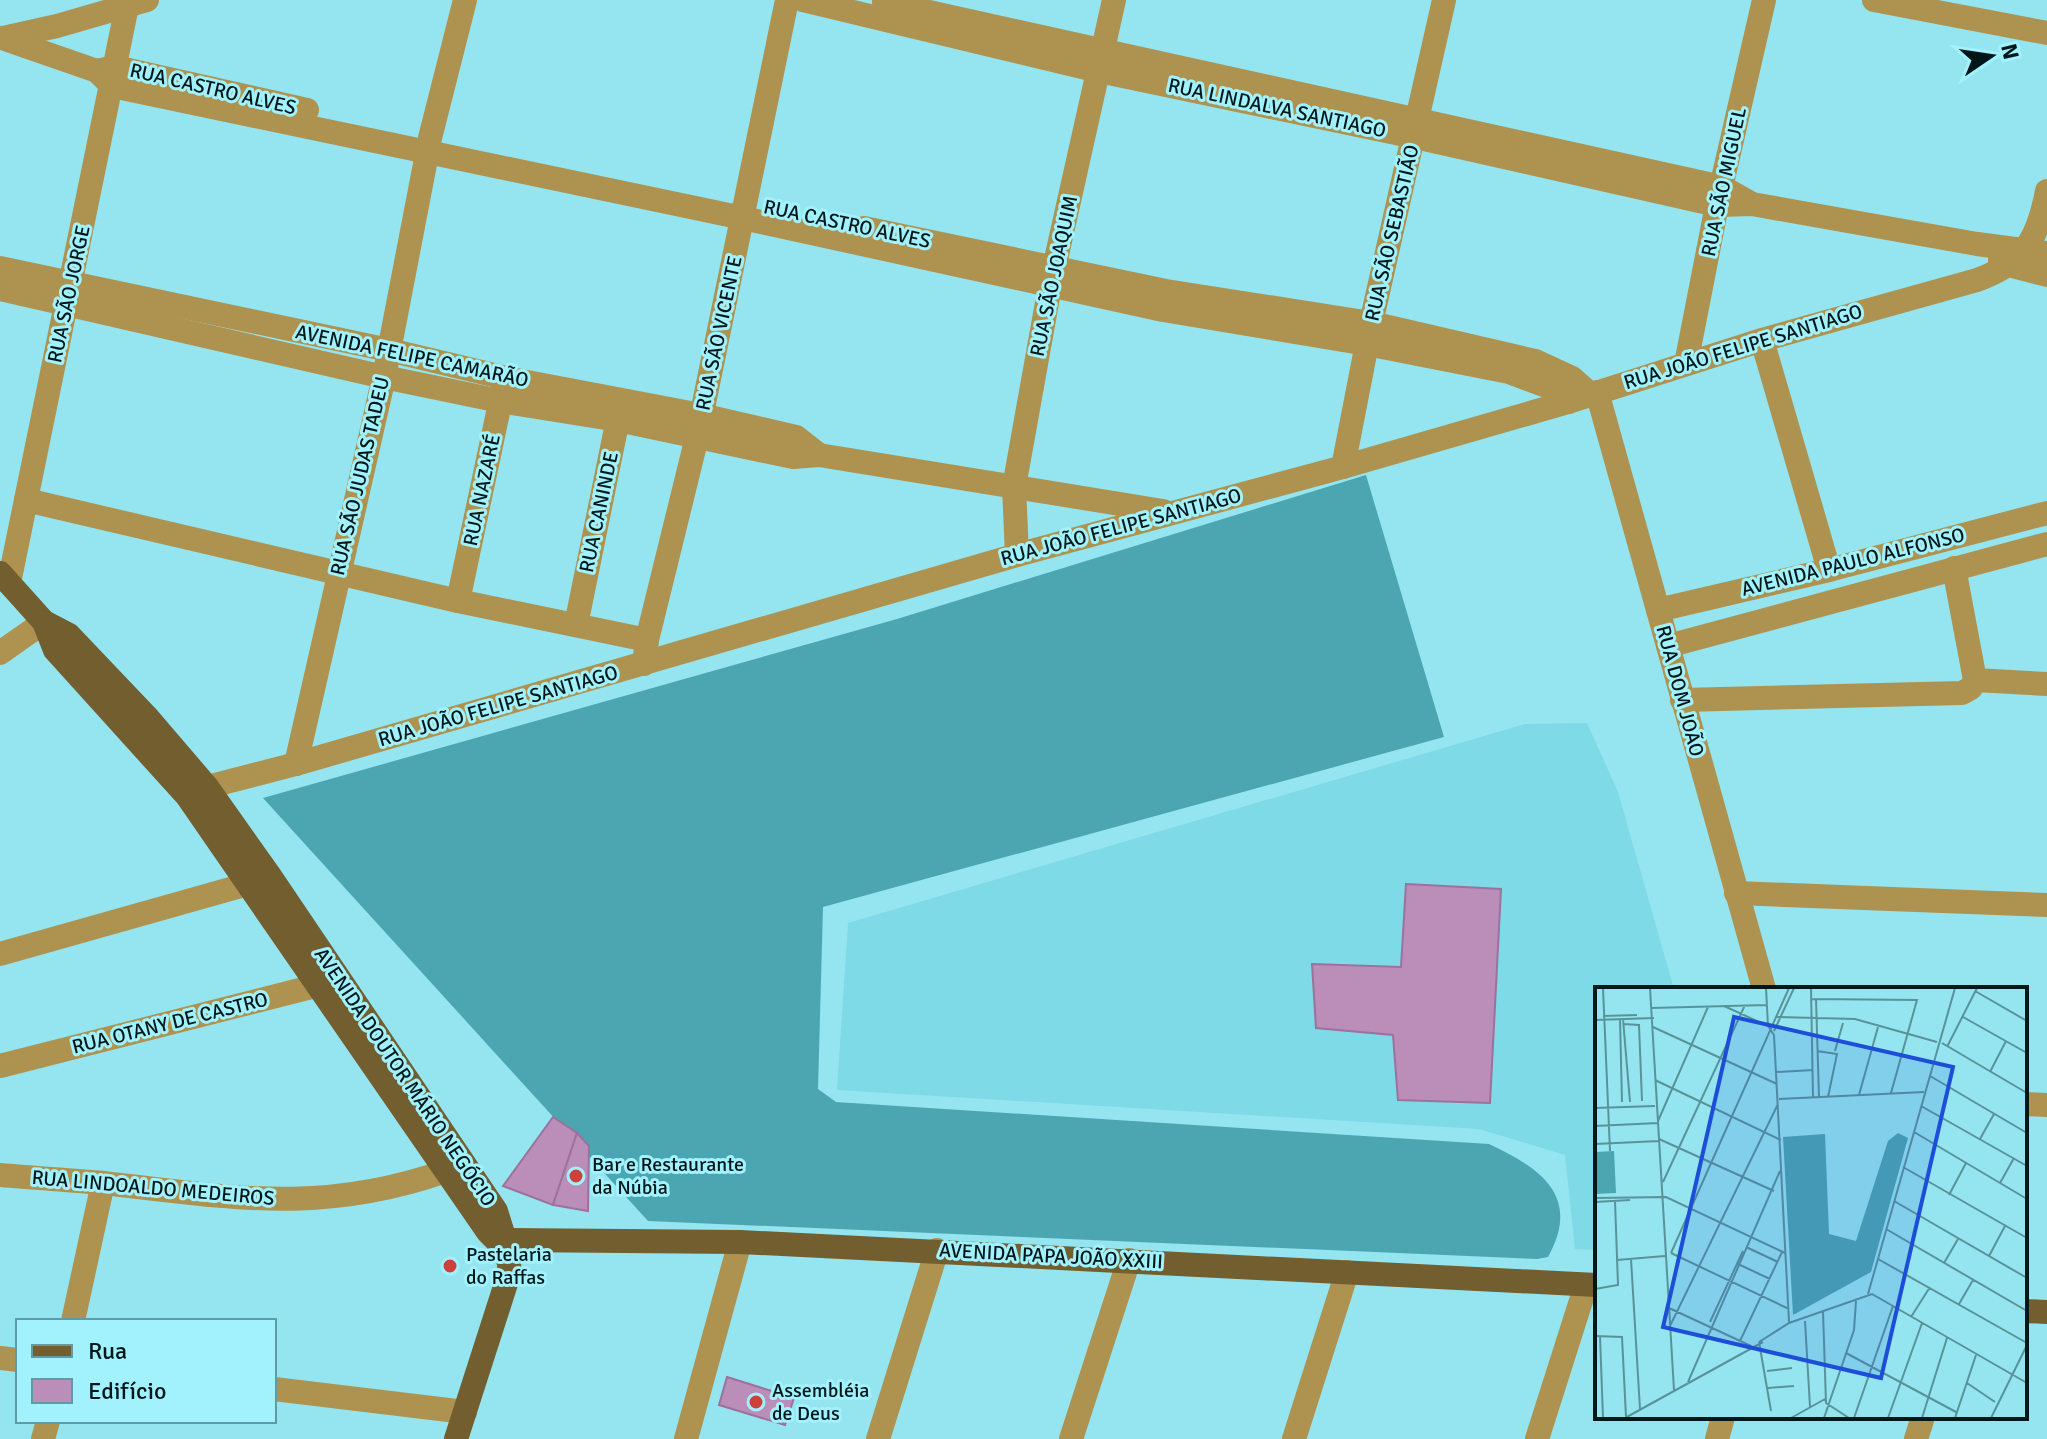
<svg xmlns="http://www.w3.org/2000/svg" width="2047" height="1439" viewBox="0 0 2047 1439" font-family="Signika,sans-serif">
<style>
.built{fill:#7edae6}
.forest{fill:#4ba6b1}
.building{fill:#ba8eb9;stroke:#9c719b;stroke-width:2}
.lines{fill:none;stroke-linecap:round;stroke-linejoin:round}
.minor{stroke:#ae924f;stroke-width:24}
.major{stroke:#725e2f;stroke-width:24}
.poi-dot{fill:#ce403a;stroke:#a1f2fd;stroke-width:3}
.labels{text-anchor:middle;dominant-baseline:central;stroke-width:6;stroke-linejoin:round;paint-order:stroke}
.street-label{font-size:20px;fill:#00171a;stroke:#a1f2fd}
.poi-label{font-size:20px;fill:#00171a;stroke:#a1f2fd;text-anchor:start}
.inset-road{fill:none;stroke:#59939a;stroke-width:2}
.view{fill:#1d4ed8;fill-opacity:0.15;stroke:#1d4ed8;stroke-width:4}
.inset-edge{fill:none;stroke:#00171a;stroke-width:4}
</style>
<rect width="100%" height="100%" fill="#94e5f0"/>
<path class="built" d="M1587,723L1618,792L1674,989H1597V1250L1575,1249L1565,1155L1479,1129L837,1090L848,923L1525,724Z"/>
<path class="forest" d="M1366,475L1444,737L823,907L818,1089L836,1102L1489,1144C1540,1168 1582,1196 1548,1257L1537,1259L648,1221L263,798L897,619Z"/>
<g class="building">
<path d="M1406,884L1501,889L1490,1103L1398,1100L1393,1035L1316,1028L1312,964L1401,967Z"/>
<path d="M553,1117L577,1133L553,1205L503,1186Z"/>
<path d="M577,1133L589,1146L588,1211L553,1205Z"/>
<path d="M727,1377L794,1398L785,1425L719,1405Z"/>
</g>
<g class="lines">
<g class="minor">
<path d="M803,0L1099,71L1415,137L1717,205L1752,204L1977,244L2047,253"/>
<path d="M1874,0L2047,33"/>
<path d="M884,2C1163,65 1443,123 1722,187L1752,204"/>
<path d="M2,38L97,71L112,86L743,218L1163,310L1367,344L1509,372L1552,388L1568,402"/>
<path d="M3,38L57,26L147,0"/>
<path d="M97,71L115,67L307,110"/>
<path d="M864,228L1166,291L1371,323L1535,361L1572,378L1590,394"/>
<path d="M2000,260L2008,265L2047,275"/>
<path d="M0,268L389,350L506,378L701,415L796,437L819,455"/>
<path d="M0,289L384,377L500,401L618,420L793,457L819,455L1163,511"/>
<path d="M1762,340L1829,570"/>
<path d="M1686,364L1717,205L1764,0"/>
<path d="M1597,392L1764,989"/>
<path d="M1343,467L1371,323L1444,0"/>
<path d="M26,500L458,601L647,640"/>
<path d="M1017,555L1014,487L1050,286L1114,0"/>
<path d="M9,583L127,6"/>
<path d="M458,601L503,389"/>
<path d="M1658,610L1829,570L2047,513"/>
<path d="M576,625L621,404"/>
<path d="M1668,646L2047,544"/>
<path d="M0,653L44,622"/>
<path d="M644,664L647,640L697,437L787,0"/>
<path d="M1975,680L2047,684"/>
<path d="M1682,700L1962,693L1971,688L1975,680L1954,568"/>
<path d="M296,764L384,377L430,138L465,0"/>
<path d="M207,787L296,764L1017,555L1343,467L1568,402L1762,340L1977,280C2025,263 2038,238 2047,191"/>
<path d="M1736,893L2047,905"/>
<path d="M0,954L248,884"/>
<path d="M0,1066L335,981"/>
<path d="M2025,1104L2047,1105"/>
<path d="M0,1175C34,1178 69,1180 103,1183C230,1197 320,1215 446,1171"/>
<path d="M73,1321L103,1183"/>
<path d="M0,1358L18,1360"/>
<path d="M274,1389L465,1412"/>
<path d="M43,1439L48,1421"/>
<path d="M686,1439L740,1242"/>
<path d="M878,1439L937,1250"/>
<path d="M1071,1439L1129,1260"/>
<path d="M1294,1439L1347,1272"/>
<path d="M1537,1439L1586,1285"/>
<path d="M1717,1439L1723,1417"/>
<path d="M1916,1439L1923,1417"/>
</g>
<g class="major">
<path d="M0,573L44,622L55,650L187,796L488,1232L496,1240L740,1242L1597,1285"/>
<path d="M44,622L69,635L148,718L207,787L270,876L496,1211L505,1240L510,1271L456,1439"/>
<path d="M2025,1311L2047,1312"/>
</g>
</g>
<g class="poi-dot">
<circle cx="576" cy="1176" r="8"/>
<circle cx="450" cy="1266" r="8"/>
<circle cx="756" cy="1402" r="8"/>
</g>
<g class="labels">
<g class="street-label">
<text transform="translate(213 89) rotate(13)">RUA CASTRO ALVES</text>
<text transform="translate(1277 108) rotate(12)">RUA LINDALVA SANTIAGO</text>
<text transform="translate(1724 182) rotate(-78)">RUA SÃO MIGUEL</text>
<text transform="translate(847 224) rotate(12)">RUA CASTRO ALVES</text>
<text transform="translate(1392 233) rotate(-77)">RUA SÃO SEBASTIÃO</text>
<text transform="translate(1054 276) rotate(-78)">RUA SÃO JOAQUIM</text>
<text transform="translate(69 294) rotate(-78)">RUA SÃO JORGE</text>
<text transform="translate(719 333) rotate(-78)">RUA SÃO VICENTE</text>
<text transform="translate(1743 347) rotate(-17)">RUA JOÃO FELIPE SANTIAGO</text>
<text transform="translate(412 356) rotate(12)">AVENIDA FELIPE CAMARÃO</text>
<text transform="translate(360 476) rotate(-77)">RUA SÃO JUDAS TADEU</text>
<text transform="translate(482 490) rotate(-78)">RUA NAZARÉ</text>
<text transform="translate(599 512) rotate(-78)">RUA CANINDE</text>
<text transform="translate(1121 527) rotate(-15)">RUA JOÃO FELIPE SANTIAGO</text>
<text transform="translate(1853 562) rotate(-14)">AVENIDA PAULO ALFONSO</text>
<text transform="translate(1680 691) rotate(75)">RUA DOM JOÃO</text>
<text transform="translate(498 706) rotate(-16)">RUA JOÃO FELIPE SANTIAGO</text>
<text transform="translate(170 1023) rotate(-14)">RUA OTANY DE CASTRO</text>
<text transform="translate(405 1077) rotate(56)">AVENIDA DOUTOR MÁRIO NEGÓCIO</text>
<text transform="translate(153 1188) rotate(5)">RUA LINDOALDO MEDEIROS</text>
<text transform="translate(1051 1256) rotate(3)">AVENIDA PAPA JOÃO XXIII</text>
</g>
<g class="poi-label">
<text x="592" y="1164">Bar e Restaurante<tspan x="592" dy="23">da Núbia</tspan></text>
<text x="466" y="1254">Pastelaria<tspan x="466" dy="23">do Raffas</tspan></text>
<text x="772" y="1390">Assembléia<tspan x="772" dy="23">de Deus</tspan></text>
</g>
</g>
<g transform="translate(1595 987)">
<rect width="432" height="432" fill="#94e5f0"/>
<path d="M303,146L313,151L276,285L198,328L188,150L230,147L234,247L261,254L293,154ZM19,164L21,206L0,207V165Z" fill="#4ba6b1"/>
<path class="inset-road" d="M8,1L15,164M55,1L79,403M171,1L173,39M216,1L218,110M380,4L432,34M217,12L322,13L296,106M221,12L224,110M129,19L173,39L179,48L194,335M56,21L172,18M8,29L42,28M182,30L260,32L342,55M368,30L432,66M28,32L35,115M0,33L59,31M25,33L27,115M29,37L44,38L47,114M58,40L182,97M179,44L199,1M347,56L432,106M352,60L382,1M222,64L242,67L233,110M240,64L248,36M181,85L218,83M395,85L411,54M335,89L432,146M60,93L186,153M264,108L283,40M184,112L329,105M326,119L432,179M0,121L60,119M63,134L113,20M0,139L63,136M319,145L432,212M64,152L179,204M385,152L399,127M0,157L64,154M308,180L432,251M68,195L150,18M405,196L419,171M354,208L371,176M0,211L71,210L190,266M299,214L432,291M0,215L35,213M291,242L432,324M151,260L183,275M76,266L194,1M76,266L194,322M394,269L410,239M36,272L45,422M283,272L432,356M22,273L70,269M349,276L363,252M143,277L175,292M0,302L23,298L20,214M273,307L360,1M364,317L378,293M74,321L156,359M228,324L231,416L254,431M316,330L335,300M210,334L215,420M115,335L148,264M74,341L183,117M0,349L27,350L31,430M5,349L8,431M145,354L187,265M164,355L176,424M164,355L194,336L277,307L432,396M251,366L361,425M172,384L197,381M93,395L185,184M372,396L400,415M173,401L199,399M30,431L168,355M196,431L230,412M229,431L259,343L261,314M259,431L298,319M293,431L327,336M327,431L352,351M360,431L381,368M396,431L432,358"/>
<path class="view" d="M139,30L358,80L286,391L68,340Z"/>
<rect width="432" height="432" class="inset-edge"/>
</g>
<rect x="16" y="1319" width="260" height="104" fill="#a1f2fd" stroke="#619aa2" stroke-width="2"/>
<rect x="32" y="1345" width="40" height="12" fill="#725e2f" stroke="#619aa2" stroke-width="2"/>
<text x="88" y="1359" font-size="24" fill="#00171a">Rua</text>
<rect x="32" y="1379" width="40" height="24" fill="#ba8eb9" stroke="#619aa2" stroke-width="2"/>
<text x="88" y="1399" font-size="24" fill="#00171a">Edifício</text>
<g transform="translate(1991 56) rotate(77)" stroke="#a1f2fd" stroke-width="6" paint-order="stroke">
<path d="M0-6L14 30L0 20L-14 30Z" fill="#00171a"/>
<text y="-12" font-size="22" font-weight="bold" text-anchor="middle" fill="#00171a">N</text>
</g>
</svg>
